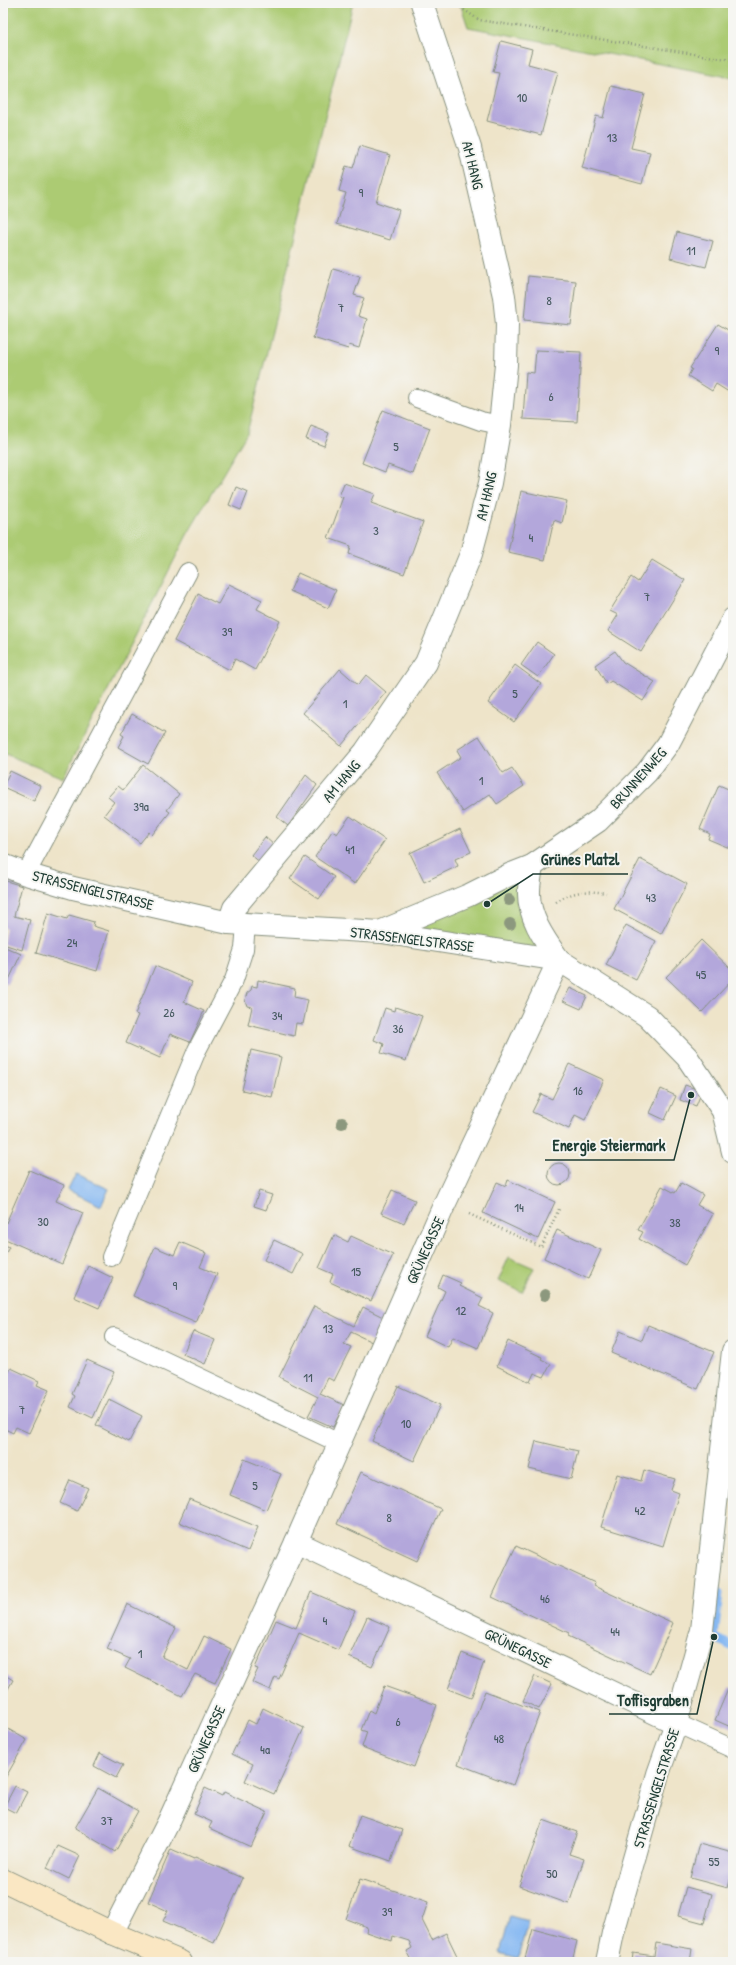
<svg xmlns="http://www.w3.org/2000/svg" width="736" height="1965" viewBox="0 0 736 1965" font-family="'Patrick Hand',sans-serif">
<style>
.green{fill:#accb73;stroke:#668454}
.water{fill:#84b7f2;stroke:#527a93}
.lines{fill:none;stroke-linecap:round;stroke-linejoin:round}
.stream{stroke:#84b7f2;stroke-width:9}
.building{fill:#b3a7db}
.service-casing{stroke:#86907e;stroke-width:20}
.minor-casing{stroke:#86907e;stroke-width:24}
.secondary-casing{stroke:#86907e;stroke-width:24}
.path{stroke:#86907e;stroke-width:2.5;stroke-dasharray:1 3;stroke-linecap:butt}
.service{stroke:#fff;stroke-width:18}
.minor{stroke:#fff;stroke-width:22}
.secondary{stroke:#fae7c3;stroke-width:22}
.tree{fill:#8c987e}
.labels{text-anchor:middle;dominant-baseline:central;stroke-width:4;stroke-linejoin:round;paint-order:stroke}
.number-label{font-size:13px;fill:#44585e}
.street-label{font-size:15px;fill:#1f3d34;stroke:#f6f6f2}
.leader{fill:none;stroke:#1f3d34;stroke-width:1.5}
.callout-dot{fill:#1f3d34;stroke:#f6f6f2;stroke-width:1.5}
.callout-label{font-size:16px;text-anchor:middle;font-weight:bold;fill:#1f3d34;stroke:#f6f6f2;stroke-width:4;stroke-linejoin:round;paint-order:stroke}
</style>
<rect width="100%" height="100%" fill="#f6f6f2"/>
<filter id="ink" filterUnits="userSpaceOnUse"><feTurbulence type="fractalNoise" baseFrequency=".025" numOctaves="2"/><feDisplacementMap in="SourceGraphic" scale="8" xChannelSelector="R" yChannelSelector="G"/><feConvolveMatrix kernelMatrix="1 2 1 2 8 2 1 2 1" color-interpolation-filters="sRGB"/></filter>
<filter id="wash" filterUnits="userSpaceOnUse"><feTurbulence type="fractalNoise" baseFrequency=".012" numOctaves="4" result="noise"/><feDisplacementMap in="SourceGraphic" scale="16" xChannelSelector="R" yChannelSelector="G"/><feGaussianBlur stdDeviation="0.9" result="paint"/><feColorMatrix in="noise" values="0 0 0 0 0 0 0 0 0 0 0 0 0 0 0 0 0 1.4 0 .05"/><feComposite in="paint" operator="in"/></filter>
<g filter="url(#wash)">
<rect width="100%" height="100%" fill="#eee4c9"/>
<g class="green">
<path d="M3,3H353L247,433L187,535L63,778L3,753Z"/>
<path d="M460,3H733V78L468,27Z"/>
<path d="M509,875L529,892L559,960L381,932Z"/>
<path d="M509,1257L534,1268L522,1292L498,1281Z"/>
</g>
<g class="water">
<path d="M76,1174L109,1189L101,1206L68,1190Z"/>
<path d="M510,1916L528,1921L518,1958L500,1953Z"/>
</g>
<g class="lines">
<path class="stream" d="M719,1593L714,1637L733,1647"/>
</g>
<g id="blocks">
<g class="building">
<path d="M501,41L532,49L528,64L558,72L541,135L487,121L499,73L493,72Z"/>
<path d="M611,86L645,94L631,148L650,152L642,184L582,168L596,116L603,118Z"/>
<path d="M360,146L390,155L376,202L399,210L390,240L337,224L346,193L339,191L346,166L353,168Z"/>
<path d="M677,232L713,241L706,267L670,258Z"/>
<path d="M333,269L360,277L354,295L364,298L358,316L367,319L359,348L349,345L348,349L313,338Z"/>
<path d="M528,276L576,281L571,325L524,320Z"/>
<path d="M718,324L733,333L732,394L716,384L712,391L688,376L692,369L690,368Z"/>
<path d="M536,350L581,352L577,422L523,419L526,372L534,373Z"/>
<path d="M383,410L430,428L413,474L388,465L385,472L362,463Z"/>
<path d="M311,426L329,433L324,446L306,439Z"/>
<path d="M344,483L375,494L371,503L423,522L404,574L349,554L351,546L328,538L343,497L339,496Z"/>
<path d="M236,487L248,492L241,510L229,505Z"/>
<path d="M521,491L567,501L562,523L554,520L545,560L508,552Z"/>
<path d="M652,560L685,580L641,652L608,631L618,615L610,611L631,577L638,582Z"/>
<path d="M298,573L336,590L328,608L290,591Z"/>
<path d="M229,584L262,600L257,609L280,621L255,670L235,659L230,670L174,641L198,594L218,604Z"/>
<path d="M537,642L554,654L538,677L521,665Z"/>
<path d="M615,651L623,662L655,682L643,701L611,681L607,684L595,665Z"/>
<path d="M515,665L541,684L514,722L488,703Z"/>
<path d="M340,669L358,685L366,675L386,692L341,746L303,713Z"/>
<path d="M132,714L165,733L148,764L118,747L124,736L121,734Z"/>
<path d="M479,736L503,773L512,768L524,786L497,804L490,794L463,812L437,773L461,757L457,750Z"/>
<path d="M143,765L179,794L167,810L170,812L152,835L149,832L140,843L104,815L114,802L108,797L118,786L123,790Z"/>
<path d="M10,771L41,786L34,801L3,787Z"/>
<path d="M306,775L317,785L288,826L277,817Z"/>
<path d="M719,785L733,791L732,849L708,839L710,834L700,829Z"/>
<path d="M350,816L385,840L355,884L315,857L332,831L337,834Z"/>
<path d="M460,829L471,852L455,859L458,866L424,882L410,853Z"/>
<path d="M265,837L275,846L261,863L251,855Z"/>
<path d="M305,857L334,877L319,899L290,879Z"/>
<path d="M640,859L687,884L661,934L614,909Z"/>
<path d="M3,880L22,886L14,916L30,920L22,950L3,944L6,928L3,927Z"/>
<path d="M48,913L67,919L69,915L94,922L93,926L109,931L97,971L36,953Z"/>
<path d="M626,925L656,941L636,980L606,965Z"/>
<path d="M701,940L733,971V979L702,1012L666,977Z"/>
<path d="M3,946L21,954L7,984L3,982Z"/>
<path d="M155,966L192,982L184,1002L204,1011L190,1042L170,1034L160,1058L126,1043L138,1015L135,1014Z"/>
<path d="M258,980L295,988L294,997L308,1000L303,1024L296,1023L294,1036L248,1025L252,1007L247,1006L245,1000L247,993L251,990L252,986L257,987Z"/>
<path d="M570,988L587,996L581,1009L563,1001Z"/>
<path d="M395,1007L422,1016L406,1061L381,1053L384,1044L374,1040L385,1008L394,1011Z"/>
<path d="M251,1050L281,1057L272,1097L242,1090Z"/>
<path d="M569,1064L604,1080L585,1120L575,1115L569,1129L532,1112L541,1094L552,1099Z"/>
<path d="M685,1085L702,1091L696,1106L680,1100Z"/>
<path d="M661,1089L676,1096L665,1120L650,1113Z"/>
<circle cx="559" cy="1174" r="11"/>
<path d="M29,1170L64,1185L56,1201L83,1213L62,1264L3,1238V1230Z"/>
<path d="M508,1180L555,1202L538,1239L483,1213L497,1182L506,1186Z"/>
<path d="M681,1183L703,1195L697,1205L713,1214L685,1265L639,1239L643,1232L638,1230L662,1186L675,1193Z"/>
<path d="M392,1190L415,1200L404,1223L381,1213Z"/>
<path d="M259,1191L272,1195L266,1210L254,1206Z"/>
<path d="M557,1230L601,1250L588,1279L544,1258Z"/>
<path d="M334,1235L348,1242L351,1236L393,1255L371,1301L330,1282L333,1274L319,1268Z"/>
<path d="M274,1240L303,1254L293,1274L264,1260Z"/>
<path d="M180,1242L206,1253L200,1267L217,1274L196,1323L133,1296L155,1247L174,1255Z"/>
<path d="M3,1244L9,1247L3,1259Z"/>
<path d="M88,1266L113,1278L99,1308L74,1297Z"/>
<path d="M443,1275L461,1283L459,1286L483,1298L479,1306L493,1313L478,1348L453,1337L448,1347L425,1336L445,1291L438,1287Z"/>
<path d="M314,1306L354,1326L363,1307L387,1319L376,1344L351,1332L344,1344L351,1347L334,1381L328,1378L320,1394L344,1405L333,1427L308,1416L318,1397L279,1377Z"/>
<path d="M648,1325L714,1352L698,1389L611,1353L620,1331L642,1340Z"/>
<path d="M193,1331L215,1340L205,1364L183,1354Z"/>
<path d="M508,1341L542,1357L541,1359L551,1364L544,1377L534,1373L530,1382L497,1366Z"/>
<path d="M87,1360L114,1372L93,1418L70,1407L75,1396L72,1394Z"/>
<path d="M11,1368L39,1381L37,1385L49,1390L29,1433L16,1427L13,1433L3,1428V1369L9,1372Z"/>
<path d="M398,1386L440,1405L414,1461L372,1441Z"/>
<path d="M109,1399L142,1416L129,1442L96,1425Z"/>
<path d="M536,1441L578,1451L571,1479L529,1469Z"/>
<path d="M244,1459L281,1474L266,1510L230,1495Z"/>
<path d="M644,1470L675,1479L671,1490L679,1493L663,1546L601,1527L617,1474L641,1481Z"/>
<path d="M361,1472L441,1509L417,1561L337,1524Z"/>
<path d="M70,1480L88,1488L77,1511L60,1503Z"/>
<path d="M189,1499L258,1527L248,1551L179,1522Z"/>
<path d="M516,1546L595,1583L594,1586L673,1623L650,1674L568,1636L569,1633L492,1597Z"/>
<path d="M311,1592L355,1611L338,1650L299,1633L279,1679L275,1677L270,1690L252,1682L258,1669L255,1668L276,1620L296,1628Z"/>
<path d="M127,1604L176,1628L162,1657L188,1670L204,1636L231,1649L215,1683L195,1674L182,1696L125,1668L130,1659L107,1649Z"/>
<path d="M367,1617L390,1627L372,1667L349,1657Z"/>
<path d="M462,1653L484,1662L471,1698L448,1689Z"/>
<path d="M3,1674L13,1680L3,1698Z"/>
<path d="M535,1676L552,1684L539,1709L523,1701Z"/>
<path d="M384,1686L437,1705L414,1767L362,1747L367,1732L361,1730L369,1710L374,1713Z"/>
<path d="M729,1687L733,1689V1728L715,1720Z"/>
<path d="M485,1691L540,1712L513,1785L458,1764Z"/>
<path d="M263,1708L304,1728L274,1794L245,1781L253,1764L232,1754L248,1720L256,1724Z"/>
<path d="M3,1726L27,1740L3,1782Z"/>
<path d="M100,1753L123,1765L116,1778L94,1766Z"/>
<path d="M15,1786L27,1792L16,1813L4,1807Z"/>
<path d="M98,1788L138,1811L115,1852L75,1828Z"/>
<path d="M205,1788L222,1796L224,1792L267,1812L251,1847L209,1828L212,1822L194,1814Z"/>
<path d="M360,1815L402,1830L391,1861L349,1846Z"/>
<path d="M543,1820L577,1832L569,1854L584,1859L569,1904L519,1886Z"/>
<path d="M699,1844L733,1853V1869L728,1888L690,1878Z"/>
<path d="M58,1846L80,1856L69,1879L47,1868Z"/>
<path d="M171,1849L194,1859L195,1857L243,1878L214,1943L163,1921L168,1911L148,1902Z"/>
<path d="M360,1879L428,1902L422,1920L432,1940L446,1933L460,1962H413L407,1951L412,1948L409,1941L393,1936L392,1941L366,1932L367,1927L346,1919Z"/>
<path d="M686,1887L712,1894L704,1923L678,1916Z"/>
<path d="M533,1929L577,1941L572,1962H524Z"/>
<path d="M656,1943L692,1949L690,1962H632L633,1953L654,1956Z"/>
</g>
</g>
</g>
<g filter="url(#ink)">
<use href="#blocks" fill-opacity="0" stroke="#86907e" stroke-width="1"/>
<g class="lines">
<g class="service-casing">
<g id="service">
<path d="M417,398L481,421L500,425"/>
<path d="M26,874L188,572"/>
<path d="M111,1257L197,1050L234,980L244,949L246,924"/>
<path d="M114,1337L339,1443"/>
<path d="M676,1723L733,1749"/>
</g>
</g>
<g class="minor-casing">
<g id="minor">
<path d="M3,865L26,874L73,888L229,923L381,932L559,960L647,1016L687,1057L723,1111L733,1152"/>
<path d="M229,923L234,908L365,752L426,663L471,554L490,483L500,425L506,365L507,324L504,296L470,148L422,3"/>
<path d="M382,931L469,895L509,875L532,866L598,821L647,772L668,744L733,619"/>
<path d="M296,1542L676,1723"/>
<path d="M112,1933L168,1823L296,1542L445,1203L559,960C545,940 528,917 529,891C529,883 531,874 532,866"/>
<path d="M607,1962L613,1933L658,1774L676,1723L702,1630L733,1351"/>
</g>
</g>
<g class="secondary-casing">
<path id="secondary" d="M3,1880L112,1933L181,1962"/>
</g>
<g class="path">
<path d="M454,3L479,20L733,60"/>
<path d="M556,902C572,891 587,890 606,893"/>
<path d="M469,1214L541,1247L560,1207"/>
</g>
<use href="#service" class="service"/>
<use href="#minor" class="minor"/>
<use href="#secondary" class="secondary"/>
</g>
<g class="tree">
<circle cx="509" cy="900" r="6"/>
<circle cx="510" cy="924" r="6"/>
<circle cx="342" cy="1123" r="6"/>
<circle cx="545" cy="1295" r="6"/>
</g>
</g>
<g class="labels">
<g class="number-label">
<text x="522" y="97">10</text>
<text x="612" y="137">13</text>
<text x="361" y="192">9</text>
<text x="691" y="250">11</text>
<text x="549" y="300">8</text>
<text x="341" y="307">7</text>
<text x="717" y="350">9</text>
<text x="551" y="396">6</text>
<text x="396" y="446">5</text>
<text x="376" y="530">3</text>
<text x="531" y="537">4</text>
<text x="647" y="596">7</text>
<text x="227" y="631">39</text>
<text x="515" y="693">5</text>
<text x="345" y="703">1</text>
<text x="481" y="780">1</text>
<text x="141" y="806">39a</text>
<text x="350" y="849">41</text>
<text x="651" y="897">43</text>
<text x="72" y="942">24</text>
<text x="701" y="974">45</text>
<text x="169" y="1012">26</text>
<text x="277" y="1015">34</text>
<text x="398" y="1028">36</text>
<text x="578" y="1090">16</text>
<text x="519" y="1207">14</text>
<text x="43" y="1221">30</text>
<text x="675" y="1222">38</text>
<text x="356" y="1271">15</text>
<text x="175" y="1285">9</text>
<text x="461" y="1310">12</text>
<text x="328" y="1328">13</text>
<text x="308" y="1377">11</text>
<text x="22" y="1409">7</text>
<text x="406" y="1423">10</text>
<text x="255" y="1485">5</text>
<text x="640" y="1510">42</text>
<text x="389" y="1517">8</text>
<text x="545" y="1598">46</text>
<text x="325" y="1620">4</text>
<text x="615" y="1631">44</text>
<text x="140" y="1653">1</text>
<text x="398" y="1721">6</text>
<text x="499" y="1738">48</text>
<text x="265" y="1749">4a</text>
<text x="107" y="1820">37</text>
<text x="714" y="1861">55</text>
<text x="552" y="1873">50</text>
<text x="387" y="1911">39</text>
</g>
<g class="street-label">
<text transform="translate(473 165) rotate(76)">AM HANG</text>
<text transform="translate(486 496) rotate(-77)">AM HANG</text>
<text transform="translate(638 778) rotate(-48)">BRUNNENWEG</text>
<text transform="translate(341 781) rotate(-50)">AM HANG</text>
<text transform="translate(93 890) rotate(14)">STRASSENGELSTRASSE</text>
<text transform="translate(412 939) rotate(7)">STRASSENGELSTRASSE</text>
<text transform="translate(425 1250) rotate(-66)">GRÜNEGASSE</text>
<text transform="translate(518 1648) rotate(26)">GRÜNEGASSE</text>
<text transform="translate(206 1739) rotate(-66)">GRÜNEGASSE</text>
<text transform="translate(656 1788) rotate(-73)">STRASSENGELSTRASSE</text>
</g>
</g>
<path class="leader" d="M487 904L533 874H628M691 1095L674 1160H545M714 1637L697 1714H609"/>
<g class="callout-dot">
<circle cx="487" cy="904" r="4"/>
<circle cx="691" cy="1095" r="4"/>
<circle cx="714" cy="1637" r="4"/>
</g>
<g class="callout-label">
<text x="580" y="865">Grünes Platzl</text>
<text x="609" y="1151">Energie Steiermark</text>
<text x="653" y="1706">Toffisgraben</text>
</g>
<rect width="736" height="1965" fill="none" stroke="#f6f6f2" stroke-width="16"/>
</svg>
